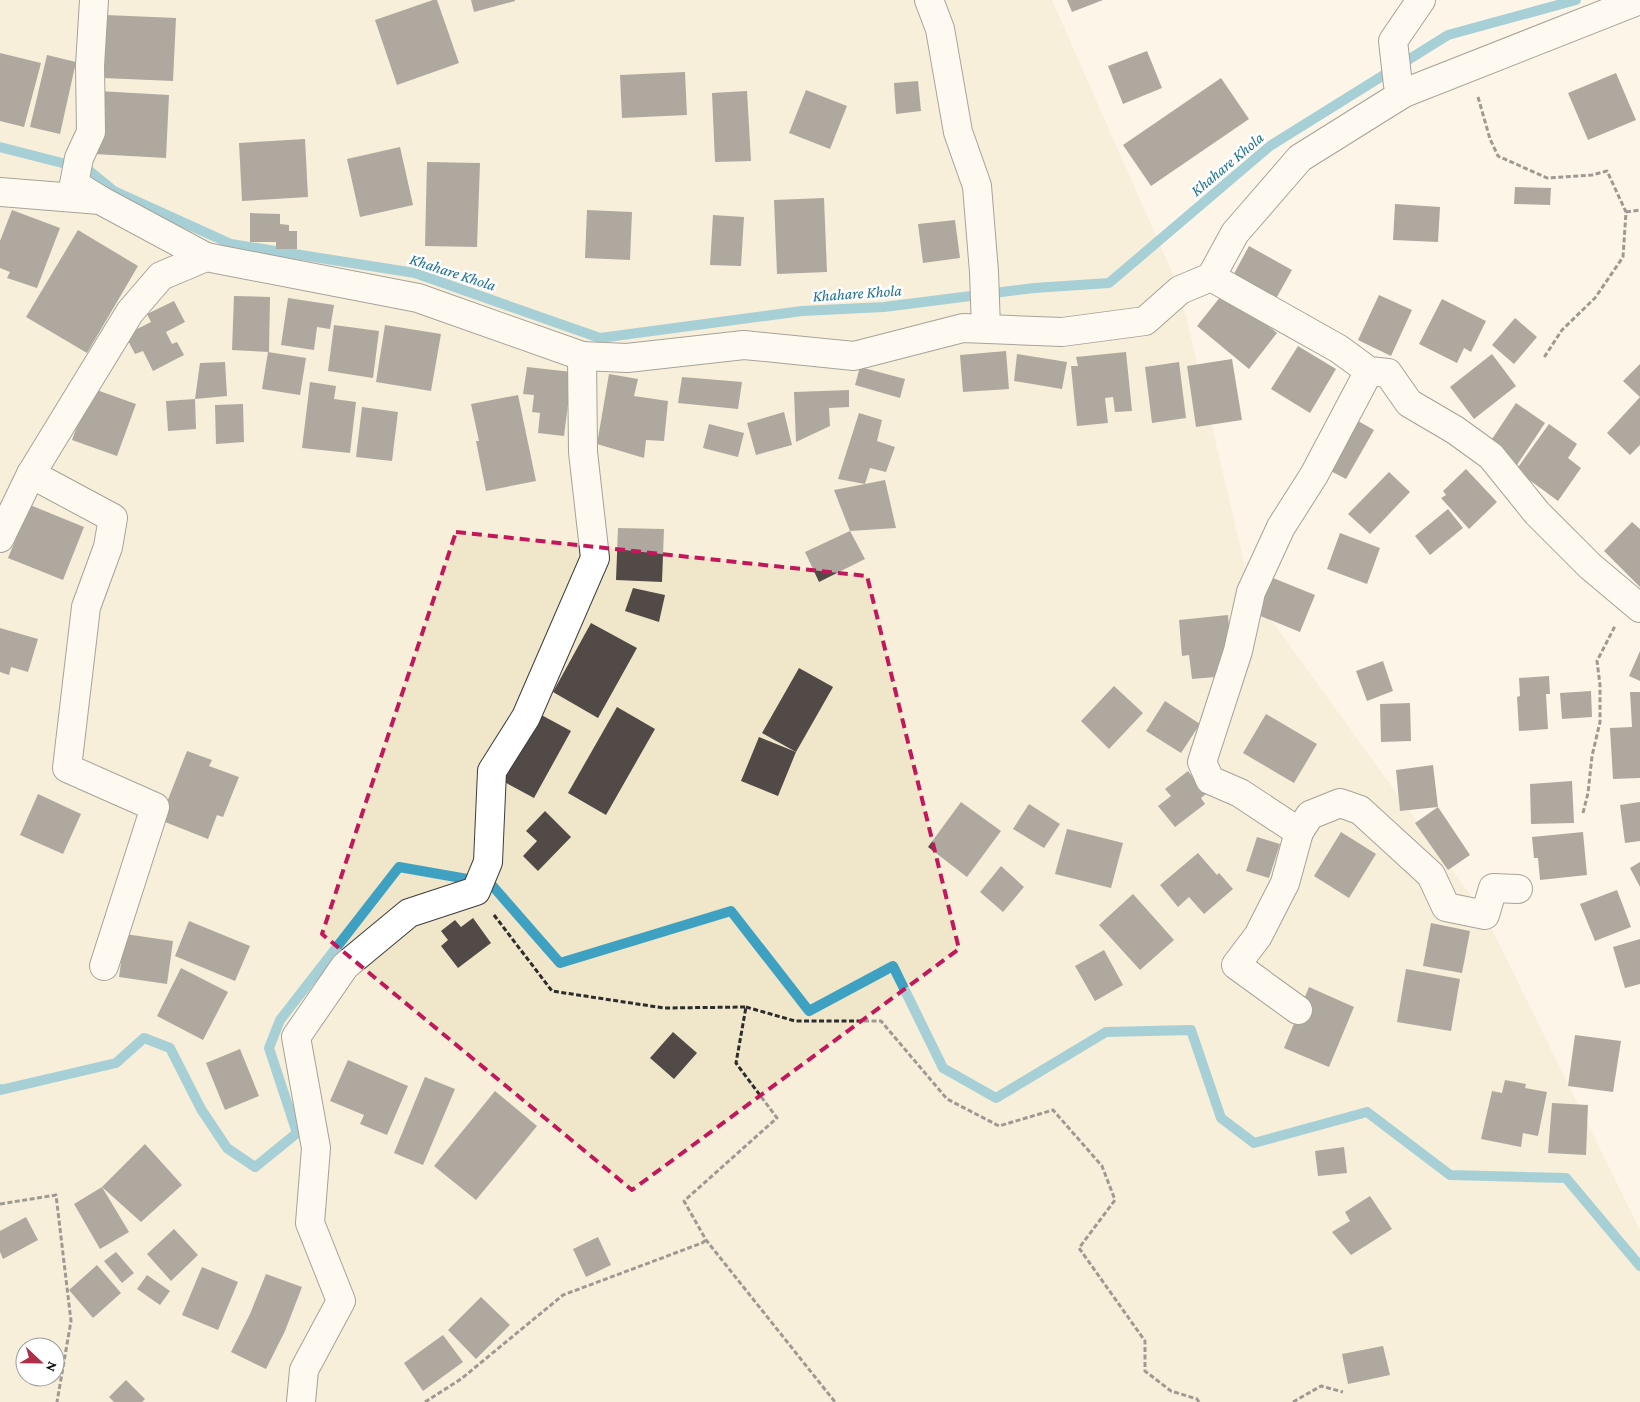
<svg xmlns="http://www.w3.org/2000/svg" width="1640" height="1402" viewBox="0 0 1640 1402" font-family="'Crimson Pro',serif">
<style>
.farmland{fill:#f0e7cb;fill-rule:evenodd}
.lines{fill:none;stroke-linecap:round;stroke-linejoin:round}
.stream{stroke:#3fa1c1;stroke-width:10}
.building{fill:#514a47}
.minor-casing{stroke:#3d3d3d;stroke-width:30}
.tertiary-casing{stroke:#3d3d3d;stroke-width:30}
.path{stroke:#2c2c2c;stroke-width:3;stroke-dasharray:5 2.5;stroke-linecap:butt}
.minor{stroke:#fff;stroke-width:28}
.tertiary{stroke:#fff;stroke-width:28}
.marked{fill:none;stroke:#c2185b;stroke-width:4;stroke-dasharray:10 6;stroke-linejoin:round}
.labels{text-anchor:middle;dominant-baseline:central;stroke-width:5;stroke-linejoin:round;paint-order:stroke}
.water-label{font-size:16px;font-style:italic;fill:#1f7090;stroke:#fff}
</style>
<rect width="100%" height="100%" fill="#fdf6e8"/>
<path class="farmland" d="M0,0H1052L1180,290L1251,592L1485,915L1640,1230V1402H0ZM25,1347H55V1377H25Z"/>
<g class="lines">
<g class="stream">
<path d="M0,147L70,165"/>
<path d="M86,168L114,191L231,244L415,273L600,338L802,311L884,307L1034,288L1109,283L1270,146L1448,35L1576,0"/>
<path d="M0,1089L1,1090L116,1063L144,1038L170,1048L201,1109L227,1148L255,1167L297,1133L269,1048L280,1020L399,867L490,883L560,963L731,911L809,1011L893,966L943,1068L996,1098L1106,1032L1191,1030L1221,1118L1254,1143L1367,1112L1450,1175L1566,1178L1640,1266"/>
</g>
</g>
<g class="building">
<path d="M433,0H437L459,63L397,85L375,20Z"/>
<path d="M471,0H515V1L474,12Z"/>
<path d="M1067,0H1103L1072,12Z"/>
<path d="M106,15L176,18L173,81L103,78Z"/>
<path d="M1147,51L1162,88L1123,104L1108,66Z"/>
<path d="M0,53L41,63L24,127L0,121Z"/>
<path d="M47,55L76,62L60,134L30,127Z"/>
<path d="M685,72L687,115L622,118L620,75Z"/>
<path d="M1616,73L1636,120L1588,140L1568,93Z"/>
<path d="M1221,78L1249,119L1151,186L1123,145Z"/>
<path d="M918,81L921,111L896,114L894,83Z"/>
<path d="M806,90L847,106L830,149L789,133Z"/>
<path d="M98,91L169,95L166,158L94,154Z"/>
<path d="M747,91L751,161L715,162L712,93Z"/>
<path d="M305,139L308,197L242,201L239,143Z"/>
<path d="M400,147L413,205L360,217L347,159Z"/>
<path d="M427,162L480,163L477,247L425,246Z"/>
<path d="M1515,187L1551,188L1550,205L1514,204Z"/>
<path d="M824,198L827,272L777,274L774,200Z"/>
<path d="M1395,204L1440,207L1438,242L1393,240Z"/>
<path d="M12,210L60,228L37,288L7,278L10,272L0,268V241Z"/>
<path d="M587,210L632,212L630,260L585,258Z"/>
<path d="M250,213L280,214V224L289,225V231H297V249H276V242H250Z"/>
<path d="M713,215L744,217L741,266L710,265Z"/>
<path d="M955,220L960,258L923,263L918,224Z"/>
<path d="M78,230L138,266L87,353L26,317Z"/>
<path d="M1249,246L1292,270L1273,304L1230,281Z"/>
<path d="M1225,291L1277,333L1249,369L1197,326Z"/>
<path d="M1379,295L1412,310L1391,356L1358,340Z"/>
<path d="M234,296L270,297L269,352L232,350Z"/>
<path d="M288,298L334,305L330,329L317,327L314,350L281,345Z"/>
<path d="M1442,299L1486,321L1471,352L1464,348L1457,363L1419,344Z"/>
<path d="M174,301L185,322L166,332L172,344L177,342L184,355L153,371L143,351L135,354L125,335L151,322L147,314Z"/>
<path d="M1515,318L1537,337L1514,364L1492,345Z"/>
<path d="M334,325L379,331L373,378L328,371Z"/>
<path d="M385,325L441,334L431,391L376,382Z"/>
<path d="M1298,346L1336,369L1310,413L1271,389Z"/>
<path d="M1006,351L1009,389L963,392L960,355Z"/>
<path d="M268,352L306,358L300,395L262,389Z"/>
<path d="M1126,352L1132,411L1115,412L1113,397L1105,398L1108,423L1077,426L1071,366H1078L1076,357Z"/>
<path d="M1017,354L1067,362L1062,389L1014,381Z"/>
<path d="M1492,354L1516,386L1474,419L1450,387Z"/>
<path d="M1232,359L1242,420L1196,427L1187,366Z"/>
<path d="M225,362L227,396L195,399L196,429L168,431L166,401L195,399L200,363Z"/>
<path d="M1179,362L1186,418L1152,423L1145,367Z"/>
<path d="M1640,364V397L1623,381Z"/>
<path d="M527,367L572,372L564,436L538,433L540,413L532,412L534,395L523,394Z"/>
<path d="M860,367L905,379L900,398L855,385Z"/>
<path d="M609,374L638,379L634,396L668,401L664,441L646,440L644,458L597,444Z"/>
<path d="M682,377L742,382L738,409L678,403Z"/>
<path d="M310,382L336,386L334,399L356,402L350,453L302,448Z"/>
<path d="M91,388L136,404L117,456L72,440Z"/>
<path d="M849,390V407L829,408L830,426L796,442L794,392Z"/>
<path d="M518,395L536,481L486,491L476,441H479L471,404Z"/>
<path d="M1640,397V445L1630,455L1607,433Z"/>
<path d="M1516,403L1545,423L1517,465L1488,445Z"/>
<path d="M243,404L244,442L216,444L215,405Z"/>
<path d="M362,407L398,412L392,461L356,457Z"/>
<path d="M784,412L792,445L756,455L747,423Z"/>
<path d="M859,413L882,420L877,441L895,447L886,472L870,468L865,484L885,480L896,528L850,531L834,490L865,484L838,479Z"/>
<path d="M1353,418L1374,430L1346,479L1325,468Z"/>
<path d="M709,424L744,433L738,457L703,448Z"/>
<path d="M1549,424L1577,444L1568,458L1581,468L1558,501L1516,470Z"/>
<path d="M1466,469L1497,502L1469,529L1441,498L1446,495L1443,491Z"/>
<path d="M1389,472L1410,492L1370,534L1348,514Z"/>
<path d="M30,505L84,527L63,580L8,558Z"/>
<path d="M1448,509L1463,528L1430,555L1415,536Z"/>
<path d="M1632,522L1640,529V587L1604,551Z"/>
<path d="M618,528L664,529L662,582L616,580Z"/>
<path d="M850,531L865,559L819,582L805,552Z"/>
<path d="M1340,533L1380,548L1367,584L1327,569Z"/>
<path d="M1268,576L1315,595L1300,632L1253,613Z"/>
<path d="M633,588L665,595L659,622L625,611Z"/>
<path d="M1228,615L1231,651L1227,676L1192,679L1189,655L1182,656L1179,620Z"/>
<path d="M591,623L637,648L598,718L553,692Z"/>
<path d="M0,628L38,639L28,672L11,667L9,675L0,672Z"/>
<path d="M1640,651V681L1629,676Z"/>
<path d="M1383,661L1393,691L1367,701L1356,671Z"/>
<path d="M799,668L833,687L796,752L762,733Z"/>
<path d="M1549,676L1550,694H1546L1548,729L1519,731L1517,697L1520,696L1519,678Z"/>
<path d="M1114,686L1143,713L1109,749L1081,721Z"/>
<path d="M1591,691L1592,717L1562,719L1560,693Z"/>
<path d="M1630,692H1640V778L1613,779L1610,728L1632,727Z"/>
<path d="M1165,701L1200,724L1181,753L1146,731Z"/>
<path d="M1410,703L1411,741L1381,742L1380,704Z"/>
<path d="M617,707L655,729L606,815L568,793Z"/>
<path d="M534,711L571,731L534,798L497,778Z"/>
<path d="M1266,714L1317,744L1294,783L1243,753Z"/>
<path d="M759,737L796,752L778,796L741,781Z"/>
<path d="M187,751L212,760L209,766L239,777L223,817L217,815L208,839L160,820Z"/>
<path d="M1433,765L1438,807L1400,811L1396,770Z"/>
<path d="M1188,771L1206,794L1201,798L1205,804L1175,827L1158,806L1171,796L1165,789Z"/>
<path d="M1572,781L1574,823L1531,824L1530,784Z"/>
<path d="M38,794L81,814L63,854L20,835Z"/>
<path d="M961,802L1001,831L967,877L928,847Z"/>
<path d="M1640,802V841L1625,843L1620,805Z"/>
<path d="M1029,804L1060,824L1044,848L1013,829Z"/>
<path d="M1438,807L1470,855L1448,870L1415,823Z"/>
<path d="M545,811L571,837L538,871L523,856L537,841L526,831Z"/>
<path d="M1067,829L1123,843L1111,888L1055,874Z"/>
<path d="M1341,832L1376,854L1349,898L1314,876Z"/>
<path d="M1583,832L1587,875L1540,880L1538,858H1534L1532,837Z"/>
<path d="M1257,837L1280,844L1269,878L1246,871Z"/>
<path d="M1198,853L1217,875L1219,873L1233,889L1204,914L1189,897L1178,907L1160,885Z"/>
<path d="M1640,862V887L1630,868Z"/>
<path d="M1001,866L1024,887L1003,912L980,892Z"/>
<path d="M1617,890L1631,927L1595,941L1580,904Z"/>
<path d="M1133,894L1174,940L1140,970L1099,925Z"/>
<path d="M473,918L491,943L458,968L441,946L448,940L441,931L455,920L461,927Z"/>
<path d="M189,921L250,946L235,981L175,956Z"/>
<path d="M1431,923L1470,931L1462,973L1423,966Z"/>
<path d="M125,934L173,941L167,984L119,977Z"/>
<path d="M1640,939V984L1625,988L1613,947Z"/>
<path d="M1104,950L1123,985L1095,1001L1075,966Z"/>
<path d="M181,968L228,992L203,1040L157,1016Z"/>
<path d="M1406,969L1460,979L1451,1031L1397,1022Z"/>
<path d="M1309,987L1354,1007L1329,1067L1284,1048Z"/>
<path d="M673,1032L697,1053L674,1079L650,1058Z"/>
<path d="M1575,1035L1621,1041L1613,1092L1568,1086Z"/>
<path d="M240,1049L259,1096L225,1110L206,1063Z"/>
<path d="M348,1060L408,1086L387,1135L360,1124L364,1115L330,1101Z"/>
<path d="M425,1077L455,1089L423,1165L394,1153Z"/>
<path d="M1505,1080L1526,1084L1525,1088L1547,1092L1538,1136L1523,1133L1521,1147L1481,1139L1492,1091L1502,1093Z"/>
<path d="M495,1091L537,1126L476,1200L434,1166Z"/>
<path d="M1552,1103L1588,1105L1586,1155L1548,1153Z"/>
<path d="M145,1144L182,1185L141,1222L102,1187L129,1232L100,1249L74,1204L102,1187Z"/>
<path d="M1344,1147L1347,1173L1318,1176L1315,1151Z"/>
<path d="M1370,1196L1392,1229L1351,1255L1332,1232L1350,1221L1345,1212Z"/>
<path d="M26,1217L38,1240L3,1259L0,1252V1231Z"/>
<path d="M174,1229L198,1255L171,1281L147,1254Z"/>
<path d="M598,1237L611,1265L586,1277L573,1249Z"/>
<path d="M116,1252L134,1273L122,1283L104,1261Z"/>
<path d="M97,1265L121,1293L93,1318L69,1290Z"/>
<path d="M202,1267L238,1282L218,1330L182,1315Z"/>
<path d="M266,1274L302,1287L285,1331L266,1369L231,1352L250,1314Z"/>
<path d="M147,1275L170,1291L160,1305L137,1289Z"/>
<path d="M481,1297L510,1325L476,1359L448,1330Z"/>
<path d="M443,1335L463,1362L423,1391L404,1363Z"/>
<path d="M1383,1346L1390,1375L1348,1384L1342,1354Z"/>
<path d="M126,1380L145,1399L142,1402H114L109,1397Z"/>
</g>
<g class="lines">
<g class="minor-casing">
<g id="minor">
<path d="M94,0L90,66L91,132L79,158L74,184L100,200"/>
<path d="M929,0L940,29L958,132L977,186L984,272L986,328"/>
<path d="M1404,93L1398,85L1393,41L1421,0"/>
<path d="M0,192L100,200L206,257"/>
<path d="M1211,277L1339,349L1369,371L1388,373L1409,403L1455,430L1491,456L1537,513L1590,566L1640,608"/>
<path d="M1369,371L1314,475L1281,527L1251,592L1238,651L1202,762L1210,780L1240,793L1299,832L1310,815L1340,803L1360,810L1431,875L1446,907L1485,915L1493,888L1518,889"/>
<path d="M31,474L113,518L108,547L86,607L67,768L155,807L104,966"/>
<path d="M1298,1010L1236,965L1258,936L1285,883L1299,832"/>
<path d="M301,1402L304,1370L341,1301L310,1223L316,1148L296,1037L345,966L409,913L476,891L488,862L492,771L526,717L595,558L583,452L582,356"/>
</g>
</g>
<g class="tertiary-casing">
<path id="tertiary" d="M0,538L31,474L130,312L161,276L206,257L418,298L582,356L627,358L744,345L854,356L963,328L1062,332L1145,321L1180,290L1211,277L1235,233L1300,158L1404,93L1640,0"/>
</g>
<g class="path">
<path d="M1478,97L1490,139L1498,156L1547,178L1592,175L1607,171L1626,212L1623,257L1595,298L1562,330L1543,359"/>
<path d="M1626,212L1640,210"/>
<path d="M1583,813L1588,793L1592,756L1600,722V685L1597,661L1615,626"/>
<path d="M494,915L552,991L664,1008L746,1007L736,1063L777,1118L684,1201L706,1240L835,1402"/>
<path d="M746,1007L795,1021H881L947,1099L999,1126L1053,1110L1102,1166L1115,1200L1079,1248L1145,1341V1371L1171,1391L1197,1399L1199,1402"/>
<path d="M0,1204L56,1195L71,1321L57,1402"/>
<path d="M425,1402L461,1379L563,1295L702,1243L706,1240"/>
<path d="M1293,1402L1321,1386L1343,1392"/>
</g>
<use href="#minor" class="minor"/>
<use href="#tertiary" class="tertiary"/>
</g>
<path d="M0 0H1640V1402H0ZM456,532L867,576L959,949L632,1190L322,934Z" fill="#fdf6e8" fill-opacity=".55" fill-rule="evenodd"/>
<path class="marked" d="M456,532L867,576L959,949L632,1190L322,934Z"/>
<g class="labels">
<g class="water-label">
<text transform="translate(1227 164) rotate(-40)">Khahare Khola</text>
<text transform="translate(453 272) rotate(18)">Khahare Khola</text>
<text transform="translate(857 293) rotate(-4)">Khahare Khola</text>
</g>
</g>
<g transform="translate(40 1362) rotate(112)"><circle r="24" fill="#ffffff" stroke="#9d9d9d"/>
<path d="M0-4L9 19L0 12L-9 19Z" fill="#ad2f48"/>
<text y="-8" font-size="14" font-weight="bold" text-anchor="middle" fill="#0a0a0a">N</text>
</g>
</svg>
